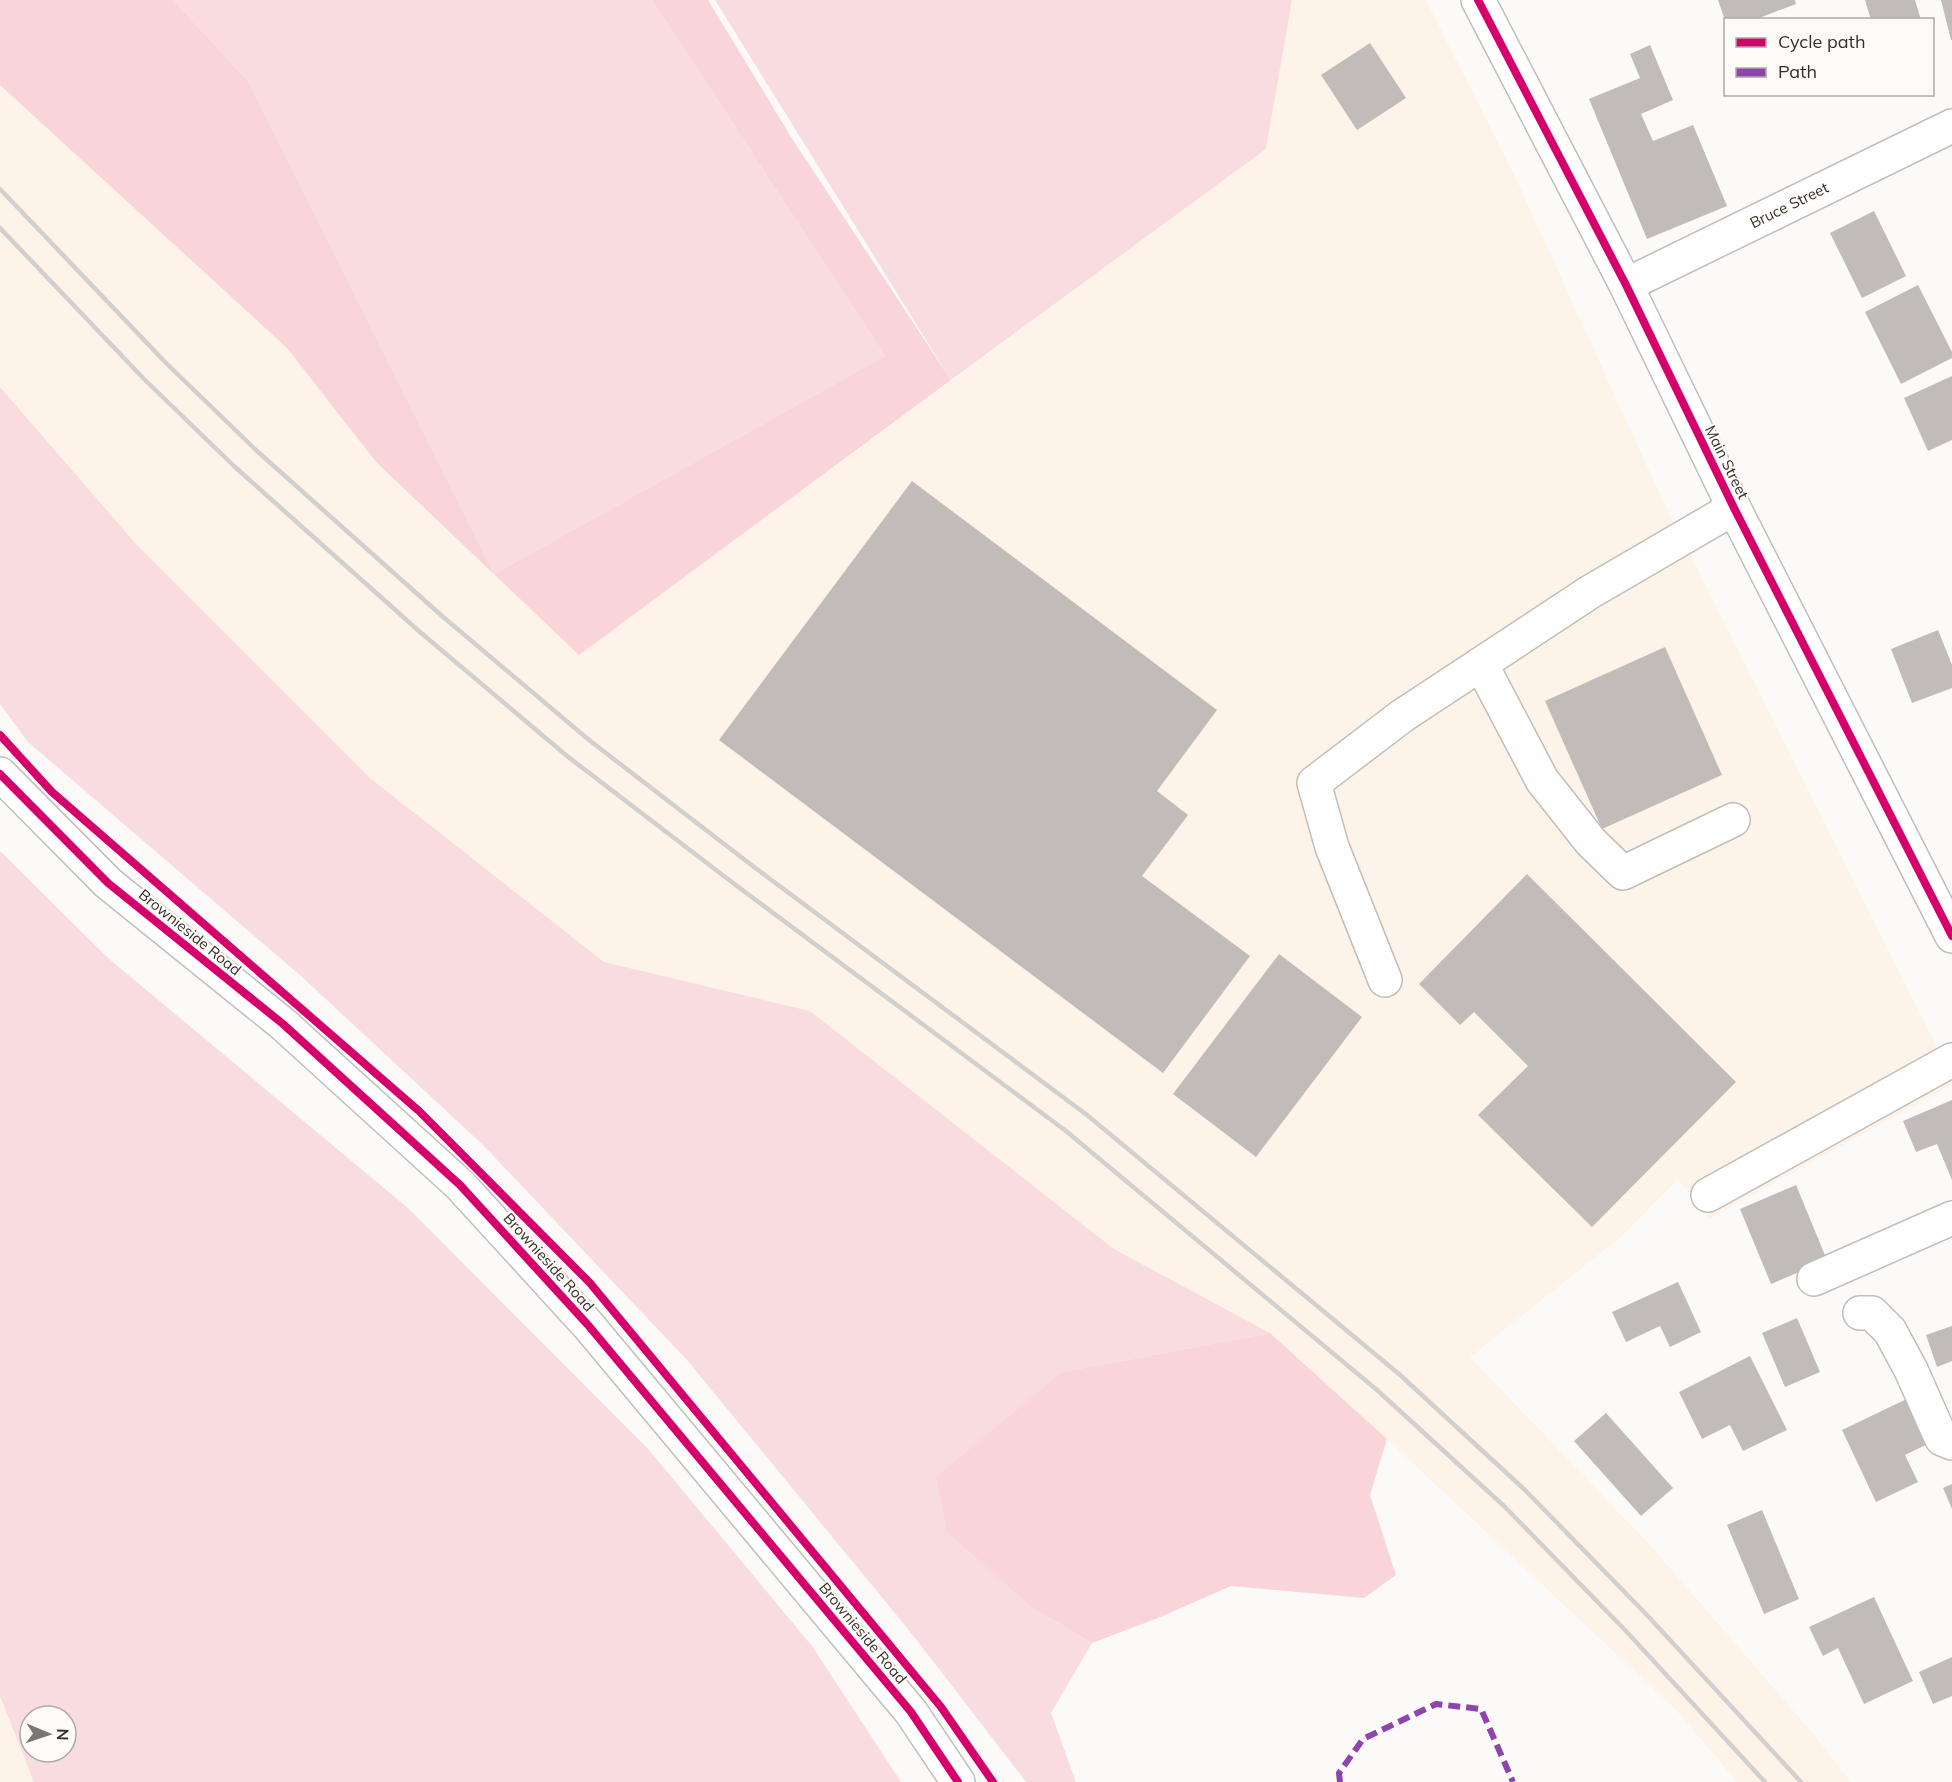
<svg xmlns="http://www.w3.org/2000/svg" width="1952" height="1782" viewBox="0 0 1952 1782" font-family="Mulish,sans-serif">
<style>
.built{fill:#fdf3e9}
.green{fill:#f9dcdf;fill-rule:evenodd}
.forest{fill:#f9d5da}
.building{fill:#c1bcba}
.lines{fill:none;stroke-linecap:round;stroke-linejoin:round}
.minor-casing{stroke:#c1beba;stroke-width:36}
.major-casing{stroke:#c1beba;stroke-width:36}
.minor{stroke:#fffefe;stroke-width:33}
.major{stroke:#fffefe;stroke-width:33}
.rail{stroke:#d2d0cf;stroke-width:4.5}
.quiet{stroke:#8e44ad;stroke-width:6;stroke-dasharray:12 6;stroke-linecap:butt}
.cycleway-casing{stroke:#fdfaf7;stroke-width:11}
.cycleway{stroke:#d6006c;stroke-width:8}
.labels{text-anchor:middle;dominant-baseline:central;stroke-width:4.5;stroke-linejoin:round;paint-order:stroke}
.street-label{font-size:15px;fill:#342f29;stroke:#fdfaf7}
</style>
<rect width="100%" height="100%" fill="#fcfaf8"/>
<g class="built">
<path d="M1292,0H1426L1517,181L1658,490L1952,1077V1085L1709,1219L1678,1179L1621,1237L1470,1357L1651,1546L1811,1731L1851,1782H1737L1676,1710L1387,1439L1270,1333L1114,1249L810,1011L604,962L370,778L137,545L0,387V85L287,348L376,462L579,655L1266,149Z"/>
<path d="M0,1696L34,1782H0Z"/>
</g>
<g class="green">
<path d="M173,0H652L885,356L494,574L248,81Z"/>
<path d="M715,0H1292L1266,149L951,380Z"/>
<path d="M0,387L137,545L370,778L604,962L810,1011L1114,1249L1270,1333L1062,1372L1007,1583L1034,1609L1092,1643L1051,1713L1076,1782H1026L912,1634L687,1360L483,1145L301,976L28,742L0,704Z"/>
<path d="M0,851L108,958L408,1208L649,1450L812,1646L901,1782H34L0,1696ZM30,1716H66V1752H30Z"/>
</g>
<g class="forest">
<path d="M0,0H173L248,81L494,574L885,356L652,0H708L793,140L951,380L579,655L376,462L287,348L0,85Z"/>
<path d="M1270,1333L1387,1439L1370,1495L1396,1575L1364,1598L1231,1586L1158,1618L1092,1643L1034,1609L947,1532L936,1477L1062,1372Z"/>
</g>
<g class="building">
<path d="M1718,0H1795L1796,4L1754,20H1725Z"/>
<path d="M1865,0H1915L1921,20H1871Z"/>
<path d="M1941,0H1952V40H1951Z"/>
<path d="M1370,43L1406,98L1357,130L1321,75Z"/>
<path d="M1650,45L1673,100L1641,114L1653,141L1693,125L1727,206L1647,239L1589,99L1640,78L1630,54Z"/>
<path d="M1874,211L1906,276L1862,298L1830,233Z"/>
<path d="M1918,285L1952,352V358L1901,384L1865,312Z"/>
<path d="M1952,376V440L1928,451L1904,398Z"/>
<path d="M912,481L1217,710L1157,791L1188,815L1142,876L1250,956L1163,1073L719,740Z"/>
<path d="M1938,630L1952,665V688L1912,703L1891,649Z"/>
<path d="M1665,647L1722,775L1602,829L1545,701Z"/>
<path d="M1527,874L1736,1082L1592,1227L1478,1115L1528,1066L1474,1012L1460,1025L1419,984Z"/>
<path d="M1279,954L1362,1017L1256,1157L1173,1094Z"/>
<path d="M1952,1100V1180L1937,1144L1916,1152L1903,1121Z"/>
<path d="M1796,1185L1827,1260L1771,1284L1740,1209Z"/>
<path d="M1678,1282L1701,1332L1670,1347L1660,1326L1626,1342L1612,1312Z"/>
<path d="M1797,1318L1820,1372L1785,1387L1762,1333Z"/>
<path d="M1952,1326V1361L1937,1367L1926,1335Z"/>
<path d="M1750,1356L1787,1430L1743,1451L1730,1425L1702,1439L1679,1392Z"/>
<path d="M1915,1395L1936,1440L1905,1455L1918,1482L1876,1502L1842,1430Z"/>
<path d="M1606,1413L1673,1488L1641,1516L1574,1441Z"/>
<path d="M1952,1484V1509L1943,1488Z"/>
<path d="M1762,1510L1799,1599L1764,1614L1727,1525Z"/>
<path d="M1874,1597L1913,1681L1864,1704L1838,1648L1823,1656L1809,1627Z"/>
<path d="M1952,1657V1696L1933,1704L1919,1672Z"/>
</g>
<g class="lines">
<g class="minor-casing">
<g id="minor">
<path d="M1626,285L1952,126"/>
<path d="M1481,664L1542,780L1591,842L1623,873L1733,820"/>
<path d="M0,774L108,883L283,1024L460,1185L588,1325L911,1712L958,1782"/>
<path d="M1385,980L1332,847L1314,783L1402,716L1590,592L1734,508"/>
<path d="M1708,1195L1952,1060"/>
<path d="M1814,1279L1952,1218"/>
<path d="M1860,1313H1872L1890,1331L1911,1370L1938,1431L1942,1439L1952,1443"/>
</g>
</g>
<g class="major-casing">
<path id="major" d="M1478,0L1626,285L1734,508L1952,936"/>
</g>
<use href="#minor" class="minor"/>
<use href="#major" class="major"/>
<g class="rail">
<path d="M0,189L166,363L257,451L442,616L589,740L754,867L1087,1115L1399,1374L1525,1490L1646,1614L1801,1782"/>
<path d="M0,228L144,379L235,467L420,632L567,756L733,883L1066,1131L1377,1390L1504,1506L1625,1630L1765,1782"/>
</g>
<path class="quiet" d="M1340,1782L1339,1773L1363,1739L1436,1704L1481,1709L1513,1782"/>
<g class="cycleway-casing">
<g id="cycleway">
<path d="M1478,0L1626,285L1734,508L1952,936"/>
<path d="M0,735L52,792L419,1111L590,1283L941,1707L993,1782"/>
<path d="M0,774L108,883L283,1024L460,1185L588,1325L911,1712L958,1782"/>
</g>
</g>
<use href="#cycleway" class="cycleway"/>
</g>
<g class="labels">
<g class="street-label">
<text transform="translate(1789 205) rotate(-26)">Bruce Street</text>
<text transform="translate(1727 462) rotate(64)">Main Street</text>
<text transform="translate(190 932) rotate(39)">Brownieside Road</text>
<text transform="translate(549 1262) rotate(48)">Brownieside Road</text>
<text transform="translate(863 1633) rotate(50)">Brownieside Road</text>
</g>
</g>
<rect x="1724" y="18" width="210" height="78" fill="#fdfaf7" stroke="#ada9a5" stroke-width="1.5"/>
<rect x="1736" y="38" width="30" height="9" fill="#d6006c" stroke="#ada9a5" stroke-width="1.5"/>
<text x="1778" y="48" font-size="18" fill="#342f29">Cycle path</text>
<rect x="1736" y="68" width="30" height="9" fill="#8e44ad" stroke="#ada9a5" stroke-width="1.5"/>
<text x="1778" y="78" font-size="18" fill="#342f29">Path</text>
<g transform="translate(48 1734) rotate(92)"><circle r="28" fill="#fdfaf7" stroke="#ada9a5" stroke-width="1.5"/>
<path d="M0-4.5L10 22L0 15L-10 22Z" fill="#7a7671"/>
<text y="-9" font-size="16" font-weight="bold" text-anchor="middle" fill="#342f29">N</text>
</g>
</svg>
